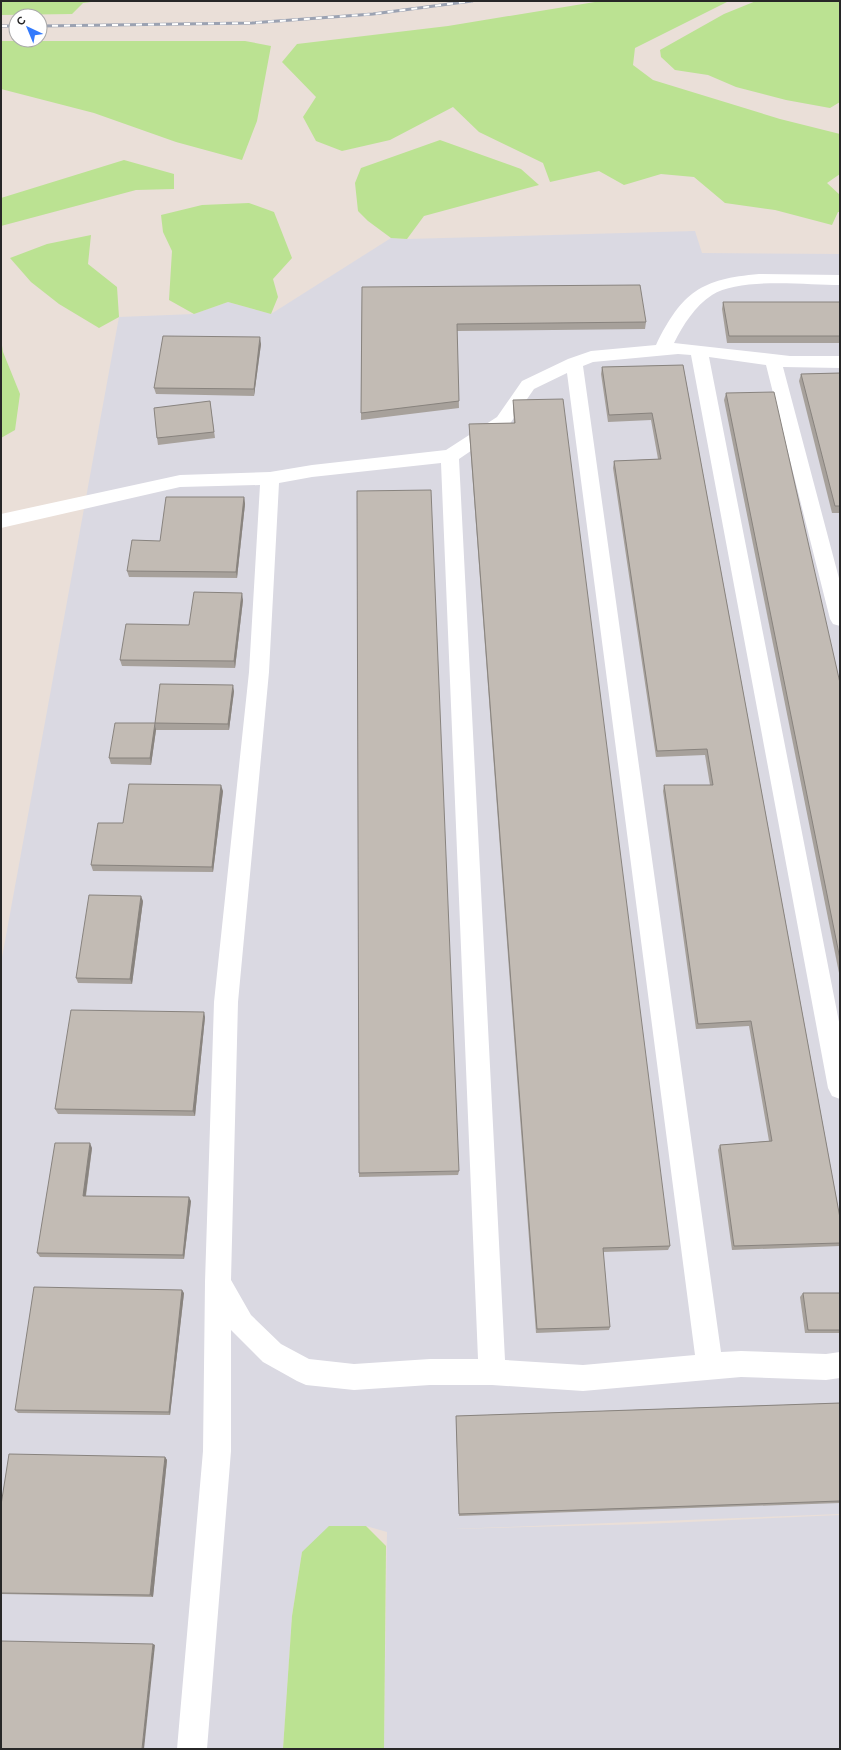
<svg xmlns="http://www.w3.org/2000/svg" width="841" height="1750" viewBox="0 0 841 1750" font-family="Raleway,sans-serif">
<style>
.industrial{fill:#dad9e2}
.green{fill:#bbe292}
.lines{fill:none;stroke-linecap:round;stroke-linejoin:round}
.minor{fill:#fff;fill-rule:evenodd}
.rail-casing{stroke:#9ba2b2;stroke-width:3}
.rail{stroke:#fff;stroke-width:2;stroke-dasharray:6;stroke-linecap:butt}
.wall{fill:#a7a19b}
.shaded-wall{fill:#88837e}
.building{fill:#c2bbb4;stroke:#88837e}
</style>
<rect width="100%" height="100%" fill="#eadfd8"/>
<path class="industrial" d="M695,231L702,253L840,254V1514L454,1529L646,1524L840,1515V1749H384L387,1532L366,1526L302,1552L292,1616L283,1749H1V963L119,317L194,314L228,302L271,314L391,238L407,239Z"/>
<g class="green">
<path d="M1,1H99L83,3L72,14L1,15Z"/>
<path d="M601,1H729L635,48L633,65L653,80L780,119L840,134V174L827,183L840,195V212H838L832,225L775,210L725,203L694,177L661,174L624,185L599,171L550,182L543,163L479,132L453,107L390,140L342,151L316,141L303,117L316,97L282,62L297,44L448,26Z"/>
<path d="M756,1H840V102L830,108L786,100L736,87L708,75L675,70L661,57L660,50L724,14Z"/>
<path d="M1,41H245L271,46L257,121L242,160L176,142L94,113L1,89Z"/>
<path d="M440,140L521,169L539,185L424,216L407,239L391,238L368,221L358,211L355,183L361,168Z"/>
<path d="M124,160L174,174V189L136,190L1,226V198Z"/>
<path d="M249,203L274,212L292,258L273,279L278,297L271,314L228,302L194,314L169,300L172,251L163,232L161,215L202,205Z"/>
<path d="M91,235L88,264L117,287L119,317L99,328L59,304L31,282L10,258L47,244Z"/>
<path d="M1,339L3,352L20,394L15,430L1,438Z"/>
<path d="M329,1526H366L386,1546L384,1749H283L292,1616L302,1552Z"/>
</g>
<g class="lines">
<path class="minor" d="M759,274L840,275V285C806,285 740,277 712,295C695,306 683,325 674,343L790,356H840V368L783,367L840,582V626L833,624L830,619L766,365L709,357L840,1027V1099L832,1096L828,1088L691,355L678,354L593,362L583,366L721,1352L741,1351L826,1354L840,1352V1378L826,1380L741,1377L583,1391L492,1385H430L354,1390L306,1385L297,1381L263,1362L231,1330V1451L207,1749H177L203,1451L205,1282L214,1002L249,672L260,485L180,487L1,528V514L180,475L270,472L312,465L446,450L497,417L522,381L568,359L591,351L656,345C682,292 701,279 759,274ZM567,373L695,1355L583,1365L505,1360L459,459L509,425L534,389ZM441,463L478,1359H430L354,1364L309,1359L281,1344L251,1315L231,1280L238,1002L269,672L279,483L312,477Z"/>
<g class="rail-casing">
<g id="rail">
<path d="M1,26H16"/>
<path d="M40,26L252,23L373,14L472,1"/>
</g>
</g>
<use href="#rail" class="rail"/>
</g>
<g class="wall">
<path d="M362,287L646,322L645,329L457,331L459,408L361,420Z"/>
<path d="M723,302H840V343H727L722,309Z"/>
<path d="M261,344L254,396L156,394L154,388Z"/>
<path d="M683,365L840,1218V1246L732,1250L718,1150L720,1145L769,1141L749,1026L696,1029L663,791L664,785H710L705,755L656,757L613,468L614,461L658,459L651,420L608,422L601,374L602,367Z"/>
<path d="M840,373V513H832L799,381L801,374Z"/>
<path d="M726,393L840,683V978L724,400Z"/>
<path d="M513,400L670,1246L668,1250L603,1252L610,1327L609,1330L536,1333L469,431V424L514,423L513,407Z"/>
<path d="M210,401L215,438L158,445L157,438Z"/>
<path d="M244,497L245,504L237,578L129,577L127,571L160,541Z"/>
<path d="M243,600L235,668L122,666L120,660L189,625Z"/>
<path d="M234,691L229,730H156L155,723Z"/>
<path d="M155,723L156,730L151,765L111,764L109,758Z"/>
<path d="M223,791L213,872L93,871L91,865L123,823Z"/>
<path d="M143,901L132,984L78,983L76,978Z"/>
<path d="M205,1017L195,1116L58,1114L55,1109Z"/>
<path d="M92,1148L86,1196L191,1201L184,1259L40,1257L37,1253Z"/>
<path d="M459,1171L458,1175L359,1177V1173Z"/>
<path d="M184,1293L170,1415L18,1413L15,1410Z"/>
<path d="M803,1293H840V1333H805L800,1297Z"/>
<path d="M840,1403V1503L459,1516L456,1416Z"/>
<path d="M165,1457L167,1460L153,1597L1,1594V1505Z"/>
</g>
<g class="shaded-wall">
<path d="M260,337L261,344L254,396V389Z"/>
<path d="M244,497L245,504L237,578L236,572Z"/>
<path d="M242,593L243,600L235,668L234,661Z"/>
<path d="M233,685L234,691L229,730L228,724Z"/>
<path d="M155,723L156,730L151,765L150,758Z"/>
<path d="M221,785L223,791L213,872L212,867Z"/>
<path d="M141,896L143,901L132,984L130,979Z"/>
<path d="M204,1012L205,1017L195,1116L193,1111Z"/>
<path d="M90,1143L92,1148L85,1200L83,1196Z"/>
<path d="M189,1197L191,1201L184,1259L183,1255Z"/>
<path d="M182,1290L184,1293L170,1415L169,1412Z"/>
<path d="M165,1457L167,1460L153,1597L150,1595Z"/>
<path d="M153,1644L155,1645L144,1749H142Z"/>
</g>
<g class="building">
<path d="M640,285L646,322L457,324L459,401L361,413L362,287Z"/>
<path d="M723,302H840V336H729Z"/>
<path d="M163,336L260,337L254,389L154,388Z"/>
<path d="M683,365L840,1218V1243L734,1246L720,1145L772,1141L751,1021L698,1024L664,785H713L707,749L657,751L614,461L661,459L652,413L609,415L602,367Z"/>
<path d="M840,373V506H835L801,374Z"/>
<path d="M774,392L840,683V959L726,393Z"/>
<path d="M563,399L670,1246L603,1248L610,1327L537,1329L469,424L515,423L513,400Z"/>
<path d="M210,401L214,432L157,438L154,408Z"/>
<path d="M431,490L459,1171L359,1173L357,491Z"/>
<path d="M166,497H244L236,572L127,571L132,540L160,541Z"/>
<path d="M194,592L242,593L234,661L120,660L126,624L189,625Z"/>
<path d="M160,684L233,685L228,724L155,723Z"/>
<path d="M115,723H155L150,758H109Z"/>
<path d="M129,784L221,785L212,867L91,865L98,823H123Z"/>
<path d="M89,895L141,896L130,979L76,978Z"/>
<path d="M71,1010L204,1012L193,1111L55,1109Z"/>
<path d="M55,1143H90L83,1196L189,1197L183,1255L37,1253Z"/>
<path d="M34,1287L182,1290L169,1412L15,1410Z"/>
<path d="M803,1293H840V1330H808Z"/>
<path d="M840,1403V1501L459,1514L456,1416Z"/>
<path d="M9,1454L165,1457L150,1595L1,1593V1505Z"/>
<path d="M1,1641L153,1644L142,1749H1Z"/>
</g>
<rect width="841" height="1750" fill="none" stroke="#272727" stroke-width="4"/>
<g transform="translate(28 28) rotate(316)"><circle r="19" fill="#ffffff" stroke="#a9a9a9"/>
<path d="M0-3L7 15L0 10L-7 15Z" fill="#337afc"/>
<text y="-6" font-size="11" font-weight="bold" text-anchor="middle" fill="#272727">С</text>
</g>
</svg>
